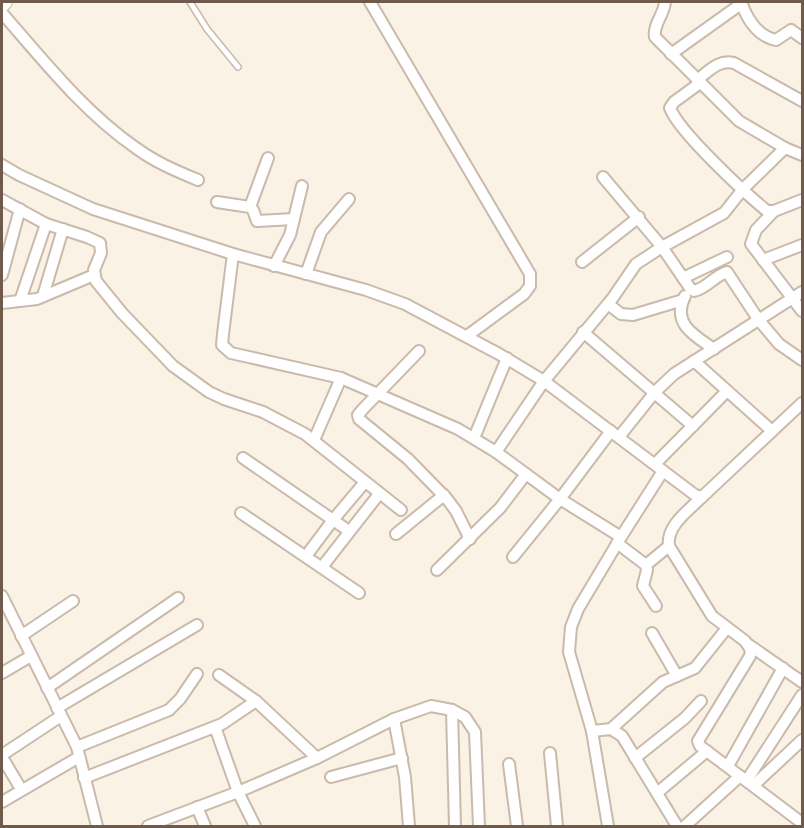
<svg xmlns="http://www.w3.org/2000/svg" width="804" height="828" viewBox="0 0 804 828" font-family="'Titillium Web',sans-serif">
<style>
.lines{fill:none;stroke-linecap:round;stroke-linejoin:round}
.lane-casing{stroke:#c9baac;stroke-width:8}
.street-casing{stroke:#c9baac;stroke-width:14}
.secondary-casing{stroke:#cba;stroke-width:16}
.lane{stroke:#fff;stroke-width:5}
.street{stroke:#fff;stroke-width:10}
.secondary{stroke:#fff;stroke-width:14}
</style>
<rect width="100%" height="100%" fill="#faf2e4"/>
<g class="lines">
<g class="lane-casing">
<path id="lane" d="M190,2L207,29L238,67"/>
</g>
<g class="street-casing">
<g id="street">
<path d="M370,2L530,274V286L524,294L467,336"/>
<path d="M665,2C664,15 653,24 655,37L739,121L785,148L802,155"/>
<path d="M741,2C747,19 757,36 776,40L791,30L802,38"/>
<path d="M2,13C43,60 84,112 136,148C155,162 176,171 198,180"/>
<path d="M671,54L741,4"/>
<path d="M697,80C709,71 719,59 734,63L802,101"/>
<path d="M700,83L674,102L670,108C679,132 745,193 767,211H774L802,200"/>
<path d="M2,165L19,175L93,209L233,254L366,290L405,304L499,354L544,381L695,495L702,497L802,403"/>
<path d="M603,177L662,247L690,288L694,291C707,288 714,276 727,272L758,319L779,344L802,360"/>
<path d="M2,200L46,224L87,237L100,243L101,253L94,270L96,281L122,313L173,366L209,392L224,399L263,412L305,434L401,510"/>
<path d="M217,202L250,207L253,210L257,221L294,219"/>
<path d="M250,207L268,158"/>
<path d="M774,211L756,230L751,244L802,311"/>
<path d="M233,254L223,334L222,345L231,353L341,378L458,429L496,452L560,499L513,557"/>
<path d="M763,260L802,245"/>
<path d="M582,262L639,217"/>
<path d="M274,266L290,235L302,186"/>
<path d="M306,274L321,232L349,199"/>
<path d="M2,275L20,209"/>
<path d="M683,278L727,257"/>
<path d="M43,296L63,229"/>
<path d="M685,296C671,324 695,336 714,349"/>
<path d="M20,301L46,224"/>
<path d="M2,303L37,299L94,275"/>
<path d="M608,304L621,314L633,315L683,300"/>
<path d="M583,332L693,426"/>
<path d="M419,351L363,409L358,415L359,419L408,459L447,499L456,511L470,539"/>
<path d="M694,361L772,431"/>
<path d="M611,431L560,499L621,537"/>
<path d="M619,437L655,392L674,374L802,292"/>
<path d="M474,438L507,358"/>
<path d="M314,440L341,378"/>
<path d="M496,452L544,381L612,299L636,264L662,247L724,213L743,189L785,148"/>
<path d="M243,458L349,531"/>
<path d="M655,464L727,391"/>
<path d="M702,497C688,511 666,526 669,546L712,616L745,641L751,650L750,656L698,741L700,746L802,823"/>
<path d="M241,513L359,593"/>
<path d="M396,534L444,495"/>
<path d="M617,543L646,565L647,570L643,586L656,606"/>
<path d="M306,556L333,520L365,482"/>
<path d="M646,565L669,546"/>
<path d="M322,567L379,494"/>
<path d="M437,570L500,508L526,474"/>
<path d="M2,596L77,747L97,826"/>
<path d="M652,633L677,676"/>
<path d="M21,636L73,601"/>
<path d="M749,645L802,682"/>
<path d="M2,673L31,656"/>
<path d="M219,675L256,701L317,758"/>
<path d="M47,688L178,598"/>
<path d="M57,708L197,625"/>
<path d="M452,710L455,826"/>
<path d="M394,719L405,777L409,826"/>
<path d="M215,727L238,792L255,826"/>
<path d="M611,729L663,682L695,668L727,628"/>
<path d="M592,731L611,729L622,736L677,826"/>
<path d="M77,747L169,710L180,699L197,674"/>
<path d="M550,753L557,826"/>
<path d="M2,755L61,716"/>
<path d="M2,757L21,789"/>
<path d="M635,758L685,718L701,701"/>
<path d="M509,764L517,826"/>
<path d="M728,766L783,668"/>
<path d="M331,777L402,758"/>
<path d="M84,778L222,724L256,701"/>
<path d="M747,780L802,695"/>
<path d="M754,785L802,740"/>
<path d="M657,793L707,751"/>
<path d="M2,802L79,757"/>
<path d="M197,807L205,826"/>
<path d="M148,826L238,792L317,758L394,719L431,706L452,710L465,717L475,732L479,826"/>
<path d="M608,826L592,731L569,652L571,627L578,609L621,537L663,471"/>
<path d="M685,826L740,776"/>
</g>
</g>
<g class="secondary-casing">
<path id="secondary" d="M2,5L5,2"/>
</g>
<use href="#lane" class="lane"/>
<use href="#street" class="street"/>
<use href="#secondary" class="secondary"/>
</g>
<rect width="804" height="828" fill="none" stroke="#6f5a4c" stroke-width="6"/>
</svg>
